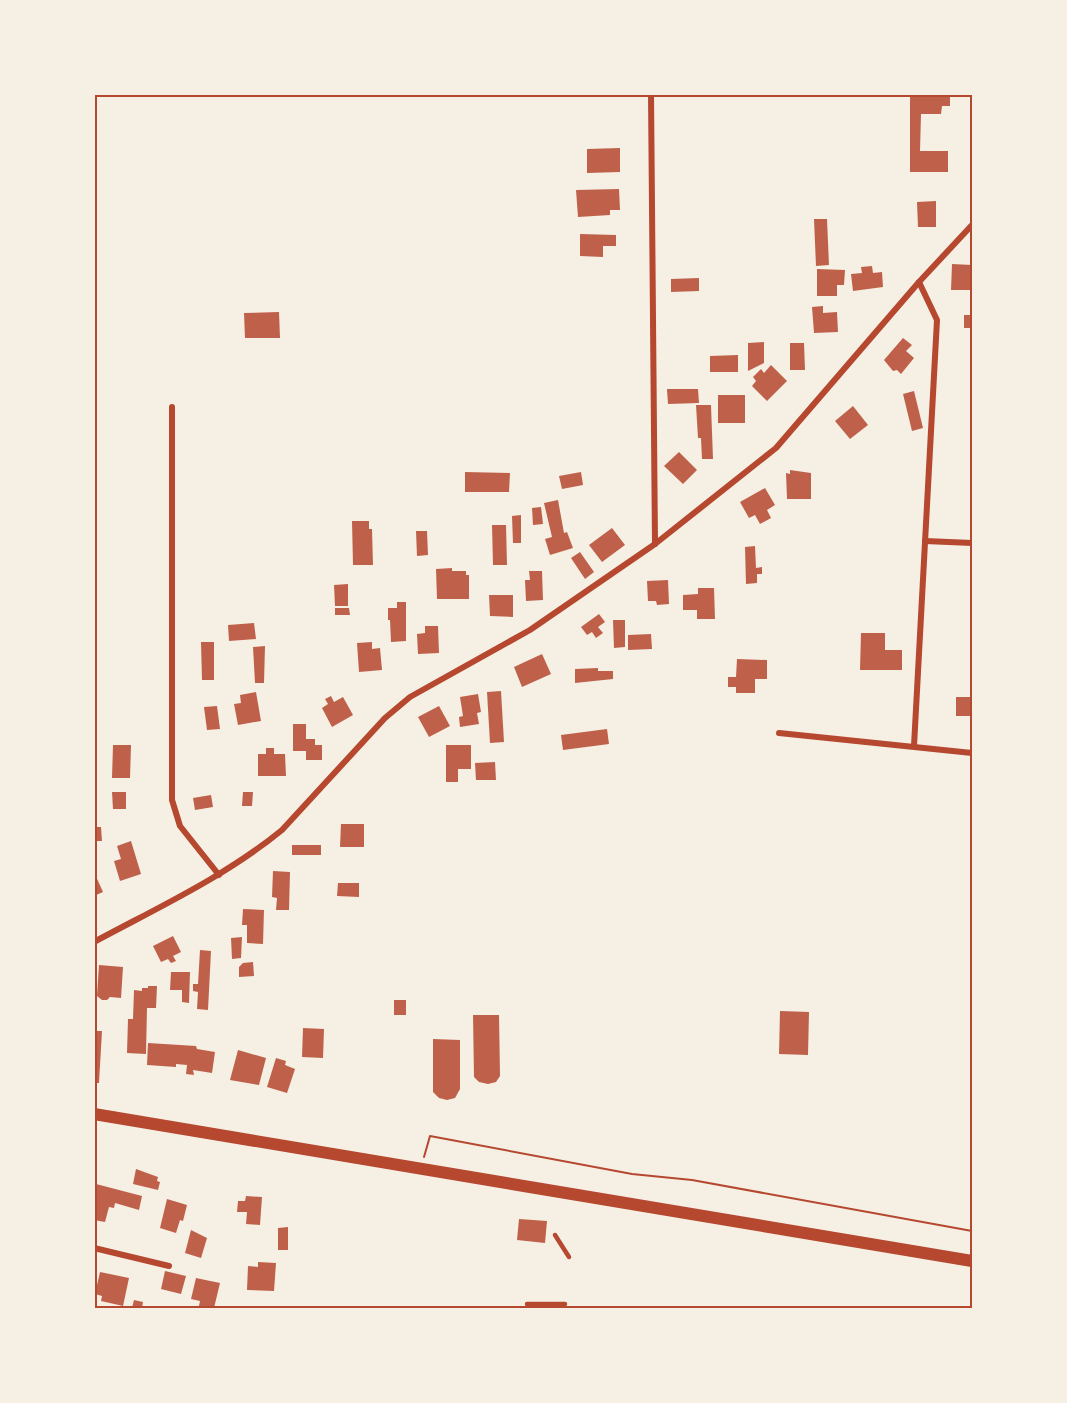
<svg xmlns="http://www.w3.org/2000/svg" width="1067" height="1403" viewBox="0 0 1067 1403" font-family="Spectral,serif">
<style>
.building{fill:#bf614a}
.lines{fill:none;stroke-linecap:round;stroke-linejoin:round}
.path{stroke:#b5482f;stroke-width:2}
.service{stroke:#b5482f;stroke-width:4.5}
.minor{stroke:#b5482f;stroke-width:6}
.secondary{stroke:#b5482f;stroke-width:12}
.neatline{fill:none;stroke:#b5482f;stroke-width:2}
</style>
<rect width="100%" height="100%" fill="#f6efe4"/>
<g class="building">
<path d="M910,94H950V106H942L941,114H921L920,151H948V172H910Z"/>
<path d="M620,148V172L587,173V149Z"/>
<path d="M619,189L620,210H610V215L578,217L576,190Z"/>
<path d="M936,201V227H918L917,202Z"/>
<path d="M814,219H827L829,265L816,266Z"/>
<path d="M580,234L616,235V246H603V257L580,256Z"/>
<path d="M952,264L972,265V290H951Z"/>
<path d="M872,266L873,273L882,272L883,287L853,291L851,274L862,273L861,267Z"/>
<path d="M817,269L845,270L844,285H837V296H817Z"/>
<path d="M699,278V291L671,292V279Z"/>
<path d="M823,306V313L837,312L838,332L814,333L812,307Z"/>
<path d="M279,312L280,338H245L244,313Z"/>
<rect x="964" y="315" width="8" height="13"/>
<path d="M903,338L912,345L906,351L914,358L901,374L897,370L893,371L884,360Z"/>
<path d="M764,342V363L748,371V343Z"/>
<path d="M790,343H804L805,370H790Z"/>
<path d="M738,355V372H710V356Z"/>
<path d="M771,365L787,381L767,401L752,386L756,381L753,377L761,369L764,373Z"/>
<path d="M667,389H698L699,403L668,404Z"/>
<path d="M914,391L923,428L912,431L903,394Z"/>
<rect x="718" y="395" width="27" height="28"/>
<path d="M696,405H711L713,459H702L701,438H698Z"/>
<path d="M853,406L868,425L850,439L835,421Z"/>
<path d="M679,452L697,470L683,484L664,466Z"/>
<path d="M790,470L811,473V499H787L786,473L790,474Z"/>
<path d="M465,472L510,473L509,492H465Z"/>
<path d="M581,472L583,485L562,489L559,476Z"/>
<path d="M765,488L775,505L767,510L771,518L760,524L755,515L749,518L740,502Z"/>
<path d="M558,500L564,533L567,532L573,548L550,555L545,539L552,537L544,503Z"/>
<path d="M541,507L543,524L533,525L532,508Z"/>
<path d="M521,515V543H513L512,516Z"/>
<path d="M352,521H369V529H372L373,565H353Z"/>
<path d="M492,525H506L507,565H493Z"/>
<path d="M612,528L625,545L602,562L589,545Z"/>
<path d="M416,531H427L428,555L417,556Z"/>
<path d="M755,546L756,568L762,567V574H757V583L746,584L745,547Z"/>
<path d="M580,552L594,572L585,579L571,558Z"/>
<path d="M452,568V571H466V575H469V599H437L436,569Z"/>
<path d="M529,571H542L543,600L526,601L525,580H530Z"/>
<path d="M668,580L669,604L657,605L656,601H648L647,581Z"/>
<path d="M348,584V606H335L334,585Z"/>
<path d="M698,588H714L715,619H697V610H683V595L698,594Z"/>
<path d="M489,595H513V617L490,616Z"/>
<path d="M397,602H406V641L391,642L390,620H388V608H397Z"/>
<path d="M335,608H349L350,615H335Z"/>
<path d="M599,614L605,622L598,627L603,633L596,638L592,632L587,635L581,627Z"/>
<path d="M613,620H625V647L614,648Z"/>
<path d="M254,623L256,639L229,641L228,625Z"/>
<path d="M425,626H438L439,653L418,654L417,634L425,633Z"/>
<path d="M861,633H885V650H902V670H860Z"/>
<path d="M651,634L652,649L628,650V635Z"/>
<path d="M201,642H214V680H202Z"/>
<path d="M372,642V649L380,648L382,670L359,672L357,643Z"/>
<path d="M265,646L264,683H255L253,647Z"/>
<path d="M542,654L551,674L522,687L514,667Z"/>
<path d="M737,659L767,660V679H755V693H736V687H728V677H736Z"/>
<path d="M598,668V671H613V679L575,683V669Z"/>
<path d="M501,691L504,742L490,743L487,692Z"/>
<path d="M256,692L261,721L238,725L234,704L241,703L240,695Z"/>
<path d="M478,694L481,712L477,713L479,724L460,727L459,717L463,716L460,697Z"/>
<path d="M331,696L334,702L343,697L353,715L332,727L322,708L328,704L325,699Z"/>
<rect x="956" y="697" width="16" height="19"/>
<path d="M217,706L220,729L207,730L204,707Z"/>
<path d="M439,706L450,726L429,737L418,717Z"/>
<path d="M293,724H306V739H315V745H322V760H306V751H293Z"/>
<path d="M607,729L609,744L563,750L561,735Z"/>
<path d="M113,745H131L130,778H112Z"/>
<path d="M446,745H471V769H458V782H446Z"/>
<path d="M266,748H274V754H285L286,776H258V754H266Z"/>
<path d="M495,762L496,780H476L475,763Z"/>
<path d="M112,792H126V809H113Z"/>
<path d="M243,792H253L252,806H242Z"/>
<path d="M211,795L213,807L195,810L193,798Z"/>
<path d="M341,824H364V847H340Z"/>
<path d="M94,827H101L102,841H94Z"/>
<path d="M131,841L141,874L120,881L114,861L121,859L117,846Z"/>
<rect x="292" y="845" width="29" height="10"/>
<path d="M273,871L290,872L289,910H276L277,898L272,897Z"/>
<path d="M94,872L103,892L94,896Z"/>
<path d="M338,883H359V897L337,896Z"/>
<path d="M243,909L264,910L263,944L247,943V925H242Z"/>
<path d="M173,936L181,952L173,956L176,961L171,963L168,959L161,962L153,946Z"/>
<path d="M242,937L241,958L232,959L231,938Z"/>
<path d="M200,950L211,951L208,1010L197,1009L198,992L193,991V984H198Z"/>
<path d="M253,962L254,976L239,977V967L243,963Z"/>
<path d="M99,965L123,967L121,998L110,997L107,1000H102L97,996Z"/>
<path d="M171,972H190L189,1003L182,1002V990H170Z"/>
<path d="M148,986H157L156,1008H147L146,1054L127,1053L128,1019H133L134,990L142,991V988H148Z"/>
<rect x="394" y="1000" width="12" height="15"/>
<path d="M780,1011L809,1012L808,1055L779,1054Z"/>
<path d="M473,1015H499L500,1076L496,1082L488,1084L479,1082L474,1077Z"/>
<path d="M303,1028L324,1029L323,1058L302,1057Z"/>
<path d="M94,1031H102L99,1083H94Z"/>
<path d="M433,1039L460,1040V1089L455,1098L447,1100L439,1098L433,1092Z"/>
<path d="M148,1043L196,1046L197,1049L215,1052L212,1073L193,1070L194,1075L186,1074L187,1065L176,1064V1067L147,1065Z"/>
<path d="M238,1050L266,1058L259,1085L230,1080Z"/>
<path d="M276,1058L286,1061L285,1065L295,1069L287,1093L267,1087Z"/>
<path d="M136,1169L158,1177L157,1181L160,1182L158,1190L133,1184Z"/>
<path d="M96,1184L142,1196L139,1210L115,1203L114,1208L109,1207L105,1222L94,1220V1191Z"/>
<path d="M246,1196L262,1197L260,1225L246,1224L247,1212H237L238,1201H245Z"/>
<path d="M167,1199L187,1205L183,1221L180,1220L176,1233L160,1228Z"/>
<path d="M519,1219L547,1221L545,1243L517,1240Z"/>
<path d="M288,1227V1250H278V1228Z"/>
<path d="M191,1230L207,1238L201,1258L185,1253Z"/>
<path d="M258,1262L276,1263L274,1291L247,1290L248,1266L258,1267Z"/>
<path d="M165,1271L186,1276L181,1294L161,1289Z"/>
<path d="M100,1272L129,1278L123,1306L101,1301L102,1296L95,1294Z"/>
<path d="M196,1278L220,1283L214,1308L199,1306L200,1301L191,1299Z"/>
<path d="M134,1300L143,1302L142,1308H132Z"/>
</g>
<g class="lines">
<path class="path" d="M424,1157L430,1136L632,1174L692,1180L972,1231"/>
<g class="service">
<path d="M555,1235L569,1257"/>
<path d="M527,1304H565"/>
</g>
<g class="minor">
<path d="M651,94L655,544"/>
<path d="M172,407V800L180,826L219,875"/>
<path d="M925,541L972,543"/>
<path d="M779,733L972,753"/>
<path d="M914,746L937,320L919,282"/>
<path d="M94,942C159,907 226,876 282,830L385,718L410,697L530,630L655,544L776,448L919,282L972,225"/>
<path d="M94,1248L169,1266"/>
</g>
<path class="secondary" d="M94,1114L972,1261"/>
</g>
<rect width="1067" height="1403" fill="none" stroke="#f6efe4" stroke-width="192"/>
<rect x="96" y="96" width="875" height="1211" class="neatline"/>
</svg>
